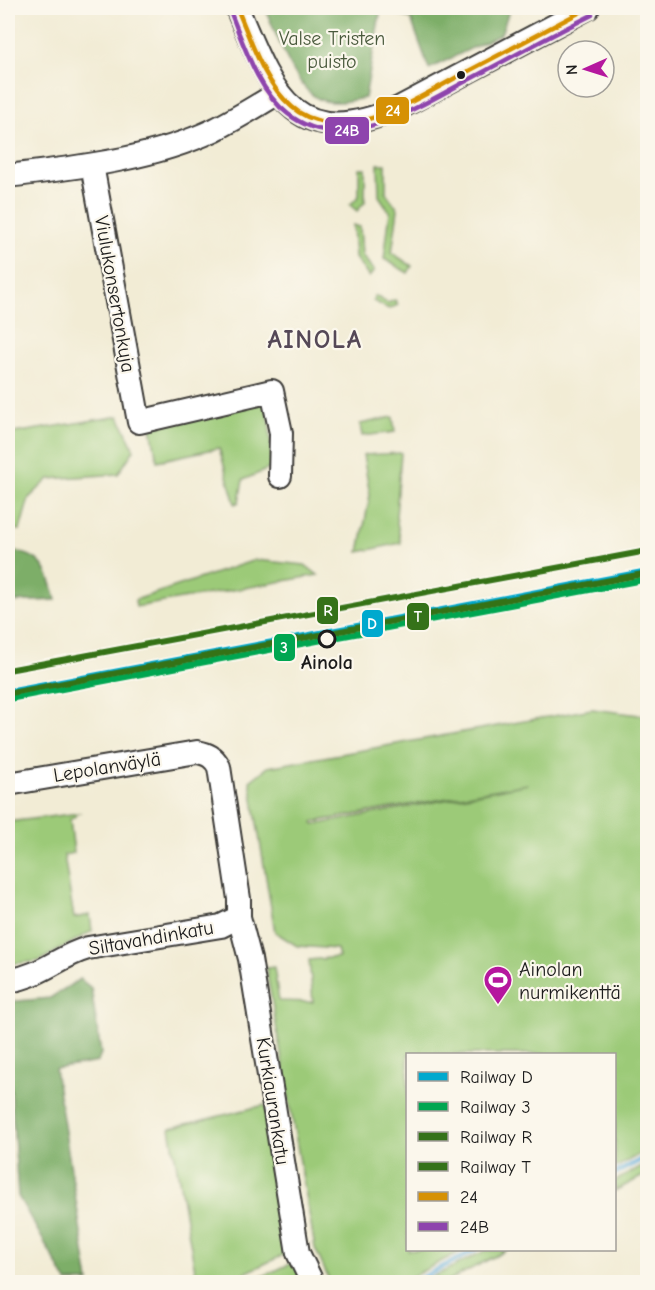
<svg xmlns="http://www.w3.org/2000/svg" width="655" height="1290" viewBox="0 0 655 1290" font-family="'Comic Neue',sans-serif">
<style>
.green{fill:#9cca78;stroke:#5c734a;stroke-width:1.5;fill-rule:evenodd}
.forest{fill:#7dae68;stroke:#4c6542;stroke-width:1.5}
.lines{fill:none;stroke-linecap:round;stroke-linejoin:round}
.stream{stroke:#64aedc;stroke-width:5}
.minor-casing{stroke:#3c3b38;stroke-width:26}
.minor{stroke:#fff;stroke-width:22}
.bus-1-casing{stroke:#fbf7ec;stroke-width:9}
.bus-2-casing{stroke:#fbf7ec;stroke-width:9}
.bus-1{stroke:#d69104;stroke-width:4.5}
.bus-2{stroke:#8e44ad;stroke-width:4.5}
.rail-1-casing{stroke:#fbf7ec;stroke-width:10}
.rail-2-casing{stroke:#fbf7ec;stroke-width:10}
.rail-3-casing{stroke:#fbf7ec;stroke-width:10}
.rail-4-casing{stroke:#fbf7ec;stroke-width:10}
.rail-1{stroke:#00a9ce;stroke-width:6}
.rail-2{stroke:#00a651;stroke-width:6}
.rail-3{stroke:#357219;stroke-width:6}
.rail-4{stroke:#357219;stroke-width:6}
.bus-dot{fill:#1c1c1c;stroke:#fbf7ec;stroke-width:2}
.stop-dot{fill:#fbf7ec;stroke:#1c1c1c;stroke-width:3}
.labels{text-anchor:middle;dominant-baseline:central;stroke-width:4.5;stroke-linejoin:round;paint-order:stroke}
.park-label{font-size:20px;fill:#49593c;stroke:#fbf7ec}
.street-label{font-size:20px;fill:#1c1c1c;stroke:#fbf7ec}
.stop-label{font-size:20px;font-weight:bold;fill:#1c1c1c;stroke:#fbf7ec}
.poi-label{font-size:20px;fill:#1c1c1c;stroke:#fbf7ec;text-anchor:start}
.district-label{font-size:26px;font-weight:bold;letter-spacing:1.5px;fill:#554857;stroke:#fbf7ec}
.line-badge{stroke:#fbf7ec;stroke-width:2}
.badge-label{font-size:16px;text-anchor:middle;font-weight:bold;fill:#fff}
</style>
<rect width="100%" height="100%" fill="#fbf7ec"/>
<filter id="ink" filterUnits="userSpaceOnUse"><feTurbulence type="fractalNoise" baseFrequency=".0167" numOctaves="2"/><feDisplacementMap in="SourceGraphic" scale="12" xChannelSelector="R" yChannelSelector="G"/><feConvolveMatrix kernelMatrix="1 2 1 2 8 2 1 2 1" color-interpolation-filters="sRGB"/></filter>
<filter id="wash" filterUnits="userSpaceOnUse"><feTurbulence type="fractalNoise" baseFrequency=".008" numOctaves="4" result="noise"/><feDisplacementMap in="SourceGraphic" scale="24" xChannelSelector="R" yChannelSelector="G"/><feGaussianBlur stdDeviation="1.35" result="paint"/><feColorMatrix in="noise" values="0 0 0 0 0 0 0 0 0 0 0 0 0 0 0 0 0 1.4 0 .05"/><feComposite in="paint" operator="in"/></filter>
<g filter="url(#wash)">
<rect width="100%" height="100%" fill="#f2ecd5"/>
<g class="green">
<path d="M378,164H386V193L398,209L392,253L412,266L408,273L384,259L390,212L379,196Z"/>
<path d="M359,168H365V202L357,211L350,205L359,196Z"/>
<path d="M353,225L360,227L362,255L374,271L369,277L355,258Z"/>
<path d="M375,296L388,303L395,300L398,305L389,309L373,301Z"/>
<path d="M267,399L273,467L243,480L239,502L235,504L219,448L157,461L151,427Z"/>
<path d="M119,416L134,450L118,474L49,479L29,498L20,530L8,529V434Z"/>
<path d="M393,417L395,432L362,436L360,424Z"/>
<path d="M401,453L396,517L401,543L359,552L370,495L363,455Z"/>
<path d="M255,560L305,565L318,575L136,607L135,600Z"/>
<path d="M592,709L647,716V1150L615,1168L614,1054H408V1250H463L402,1282H330L315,1248L266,968L274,967L279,1001L313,1002L309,960L339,957L337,949L297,946L275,932L250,781L268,767ZM528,784L314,825L313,823V822Z"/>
<path d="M79,813L70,820L74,853L64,855L74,918L90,915L92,931L39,961L8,964V822Z"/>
<path d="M265,1105L292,1251L226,1282H197L170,1128Z"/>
<path d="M647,1163V1174L615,1191V1181Z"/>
<path d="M486,1250H507L446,1282H423Z"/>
<path d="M294,1262L303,1282H250Z"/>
</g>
<g class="forest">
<path d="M265,8H510L501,34L429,69L411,19L381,8L365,98C350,101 333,105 319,99C295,89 275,31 265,8Z"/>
<path d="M8,551C43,553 48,570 56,600L8,602Z"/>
<path d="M80,979L91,988L101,1053L98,1062L55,1069L89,1282H67L18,1196L8,1043V1002L50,998Z"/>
</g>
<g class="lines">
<g class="stream">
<path d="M614,1174L648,1156"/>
<path d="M414,1282L475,1250"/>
</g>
</g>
</g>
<g filter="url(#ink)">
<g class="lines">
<g class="minor-casing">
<g id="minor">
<path d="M237,8C273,94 293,153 399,108L588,8"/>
<path d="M92,165L139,422L272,391L281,433L280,476"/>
<path d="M8,176C78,167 150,160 214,130C236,119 257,106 278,93"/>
<path d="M8,784L197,752C208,754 214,757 219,767L239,899V917L250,959L298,1253L312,1282"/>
<path d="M8,981C44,975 57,957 88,948L221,926L239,917"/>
</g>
</g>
<use href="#minor" class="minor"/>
<g class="bus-1-casing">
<path id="bus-1" d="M237,8C251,41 264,83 292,107C311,124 340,126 365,120C399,111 429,92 459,76C502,53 545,31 588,8"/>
</g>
<g class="bus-2-casing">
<path id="bus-2" d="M230,11C244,45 258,91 288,114C301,124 318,131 335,131C385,131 431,99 474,77C513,56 552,35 592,15"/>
</g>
<use href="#bus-1" class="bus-1"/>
<use href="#bus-2" class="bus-2"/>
<g class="rail-1-casing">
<path id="rail-1" d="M8,692L648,571"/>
</g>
<g class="rail-2-casing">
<path id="rail-2" d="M9,699L648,579"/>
</g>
<g class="rail-3-casing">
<path id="rail-3" d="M8,670L647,551"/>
</g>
<g class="rail-4-casing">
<path id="rail-4" d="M11,693L648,573"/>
</g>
<use href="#rail-1" class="rail-1"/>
<use href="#rail-2" class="rail-2"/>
<use href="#rail-3" class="rail-3"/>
<use href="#rail-4" class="rail-4"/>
</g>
</g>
<defs>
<g id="stadium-pin" transform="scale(1.5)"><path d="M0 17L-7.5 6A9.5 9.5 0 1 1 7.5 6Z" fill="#b5179e" stroke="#fbf7ec"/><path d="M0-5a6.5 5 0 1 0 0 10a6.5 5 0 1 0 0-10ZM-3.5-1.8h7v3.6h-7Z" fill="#fff"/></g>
</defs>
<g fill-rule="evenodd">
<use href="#stadium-pin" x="498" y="980"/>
</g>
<circle class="bus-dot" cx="461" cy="75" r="5"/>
<circle class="stop-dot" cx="327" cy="639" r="8"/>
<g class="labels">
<g class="park-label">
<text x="332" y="38">Valse Tristen<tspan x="332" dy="23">puisto</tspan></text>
</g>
<g class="street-label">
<text transform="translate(115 294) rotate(80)">Viulukonsertonkuja</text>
<text transform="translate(107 767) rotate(-9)">Lepolanväylä</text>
<text transform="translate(151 938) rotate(-10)">Siltavahdinkatu</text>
<text transform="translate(273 1101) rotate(81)">Kurkiaurankatu</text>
</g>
<g class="stop-label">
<text x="327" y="662">Ainola</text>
</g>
<g class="poi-label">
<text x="519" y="969">Ainolan<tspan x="519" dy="23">nurmikenttä</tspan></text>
</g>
<g class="district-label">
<text x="315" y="340">AINOLA</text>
</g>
</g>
<g class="line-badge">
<rect x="375" y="96" width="35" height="29" rx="6" fill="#d69104"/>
<rect x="324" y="116" width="46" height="29" rx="6" fill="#8e44ad"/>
<rect x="316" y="596" width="23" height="29" rx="6" fill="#357219"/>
<rect x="406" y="602" width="24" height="29" rx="6" fill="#357219"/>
<rect x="361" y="609" width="23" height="29" rx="6" fill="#00a9ce"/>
<rect x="273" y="633" width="23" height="29" rx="6" fill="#00a651"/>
</g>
<g class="badge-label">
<text x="393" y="116">24</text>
<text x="347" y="136">24B</text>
<text x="328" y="616">R</text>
<text x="418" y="622">T</text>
<text x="372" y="629">D</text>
<text x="284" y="653">3</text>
</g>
<rect width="655" height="1290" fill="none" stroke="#fbf7ec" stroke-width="30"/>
<rect x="406" y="1053" width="210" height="198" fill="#fbf7ec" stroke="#a29f99" stroke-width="1.5"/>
<rect x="418" y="1072" width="30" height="9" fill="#00a9ce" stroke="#a29f99" stroke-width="1.5"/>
<text x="460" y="1083" font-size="18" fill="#1c1c1c">Railway D</text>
<rect x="418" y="1102" width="30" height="9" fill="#00a651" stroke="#a29f99" stroke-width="1.5"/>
<text x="460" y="1113" font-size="18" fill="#1c1c1c">Railway 3</text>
<rect x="418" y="1132" width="30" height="9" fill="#357219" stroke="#a29f99" stroke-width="1.5"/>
<text x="460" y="1143" font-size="18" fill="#1c1c1c">Railway R</text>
<rect x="418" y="1162" width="30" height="9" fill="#357219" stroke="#a29f99" stroke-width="1.5"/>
<text x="460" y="1173" font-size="18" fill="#1c1c1c">Railway T</text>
<rect x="418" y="1192" width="30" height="9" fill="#d69104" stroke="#a29f99" stroke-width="1.5"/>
<text x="460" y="1203" font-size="18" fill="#1c1c1c">24</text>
<rect x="418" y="1222" width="30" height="9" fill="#8e44ad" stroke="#a29f99" stroke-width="1.5"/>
<text x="460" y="1233" font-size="18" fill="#1c1c1c">24B</text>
<g transform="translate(586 69) rotate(267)"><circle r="28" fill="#fbf7ec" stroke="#a29f99" stroke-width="1.5"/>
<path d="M0-4.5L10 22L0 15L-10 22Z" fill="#b5179e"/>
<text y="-9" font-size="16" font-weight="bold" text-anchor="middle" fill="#1c1c1c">N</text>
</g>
</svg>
